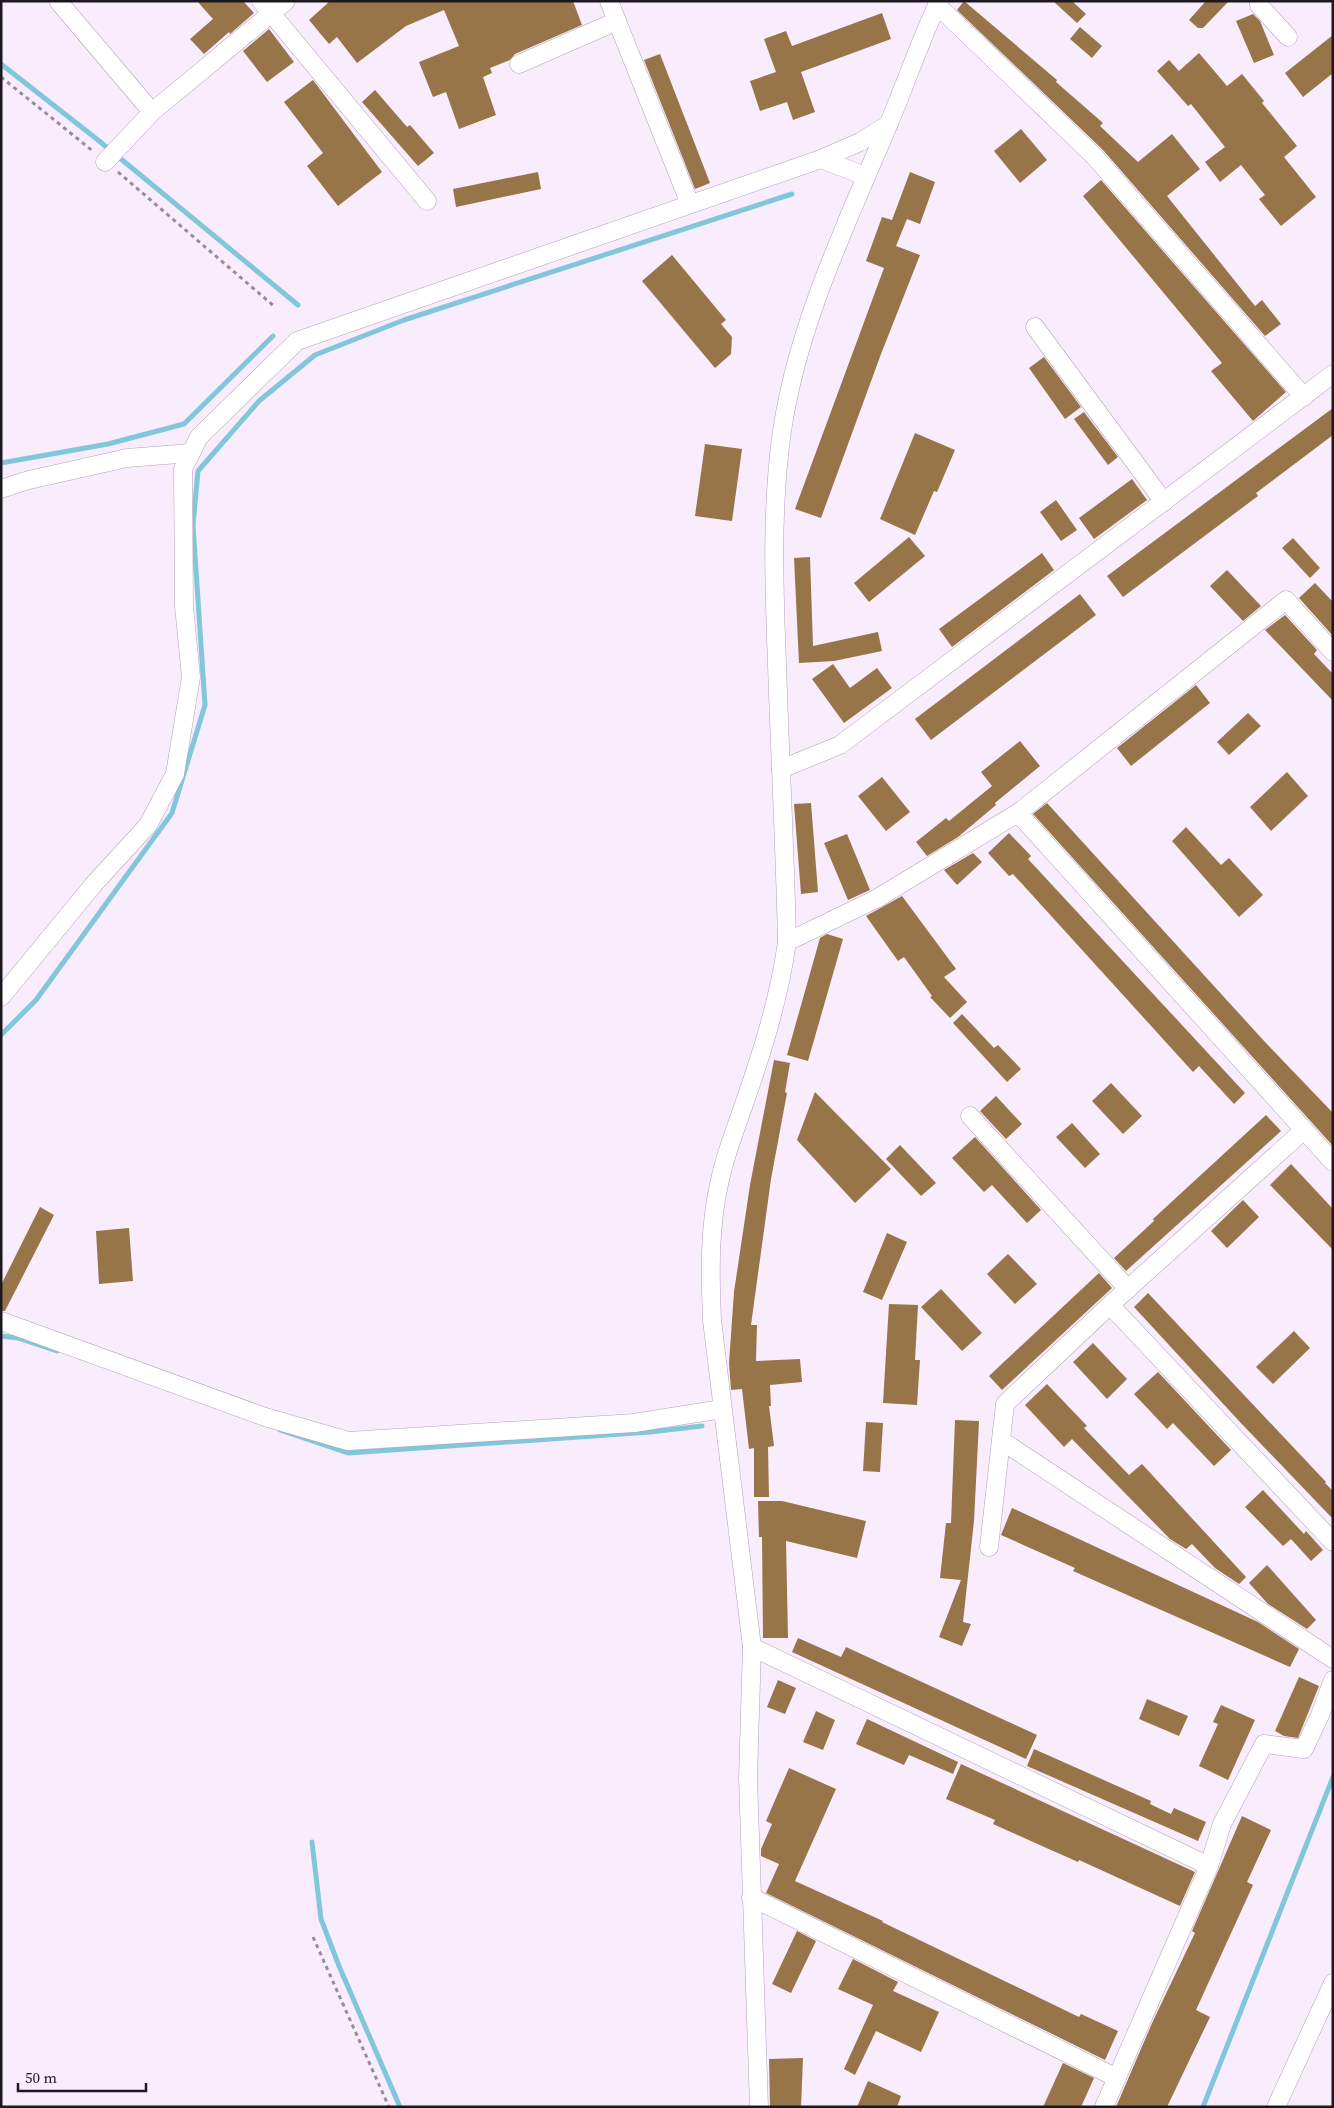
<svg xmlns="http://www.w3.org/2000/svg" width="1334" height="2108" viewBox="0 0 1334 2108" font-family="'Source Serif 4',serif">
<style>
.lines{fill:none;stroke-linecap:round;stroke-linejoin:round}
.stream{stroke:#82c6dc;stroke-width:5}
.building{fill:#977548}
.minor-casing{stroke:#b1a3b6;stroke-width:19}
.path{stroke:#968d9a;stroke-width:3;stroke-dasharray:4 4;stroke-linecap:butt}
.minor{stroke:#fff;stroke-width:18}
</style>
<rect width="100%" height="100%" fill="#f8ecfd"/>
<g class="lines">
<g class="stream">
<path d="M1,64L98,140L298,305"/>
<path d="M1,463L108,444L184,424L273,336"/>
<path d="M1,1035L36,1000L172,813L205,705L193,525L198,471L259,401L315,355L404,320L792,194"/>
<path d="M1,1336L18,1338L57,1351"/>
<path d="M280,1430L348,1453L650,1432L702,1426"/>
<path d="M312,1842L321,1919L339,1966L400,2107"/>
<path d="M1203,2107L1333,1777"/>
</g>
</g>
<g class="building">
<path d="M197,1H243L254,13L230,34L229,32L204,54L190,39L213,19Z"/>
<path d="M330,1H573L582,25L515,54L510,60L490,68L492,73L483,77L496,115L459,129L446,92L433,97L419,62L459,46L444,10L406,26L357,63L337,37L329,44L309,20Z"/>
<path d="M964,1L1057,80L1056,82L1103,123L1100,126L1138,162L1172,134L1200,169L1167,196L1255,306L1262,300L1281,324L1265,336L1103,150L957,10Z"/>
<path d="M1053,1H1072L1086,14L1077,23Z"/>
<path d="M1206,1H1229L1203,28H1198L1189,20Z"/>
<path d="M882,13L891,39L801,72L815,112L793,120L787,102L760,111L750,81L776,72L764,39L786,31L792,46Z"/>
<path d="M1253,14L1260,21L1274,55L1254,63L1236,21Z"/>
<path d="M1080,27L1102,46L1092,58L1070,39Z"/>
<path d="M269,29L294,62L267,82L243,51Z"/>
<path d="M1333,35V73L1303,97L1285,73Z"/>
<path d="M1199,53L1227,86L1242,74L1264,101L1262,103L1297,146L1284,157L1316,197L1281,226L1259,199L1265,195L1241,165L1220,182L1205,162L1225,147L1191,104L1188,106L1157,71L1169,60L1179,71Z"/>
<path d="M660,54L710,183L695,189L644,60Z"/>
<path d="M313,80L382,172L338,206L307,166L323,153L284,102Z"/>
<path d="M375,90L407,127L410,125L434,153L418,166L362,102Z"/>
<path d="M1021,129L1047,160L1020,183L994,151Z"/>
<path d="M538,172L541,189L456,207L453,189Z"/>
<path d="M910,172L935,182L920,224L907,219L896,246L920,255L881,354L821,518L795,509L884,268L866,261L882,217L892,220Z"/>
<path d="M1101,180L1286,392L1253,421L1211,371L1222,363L1083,196Z"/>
<path d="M672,255L726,320L721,324L732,337L731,354L715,368L642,281Z"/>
<path d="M1044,357L1081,407L1065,419L1029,368Z"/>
<path d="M1333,408V435L1256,493L1258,496L1123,597L1107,576Z"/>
<path d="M1084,412L1118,457L1108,465L1074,419Z"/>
<path d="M915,433L955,450L937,492L934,491L915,535L880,519Z"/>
<path d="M705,444L742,449L732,521L695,516Z"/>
<path d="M1132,479L1147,500L1094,539L1079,518Z"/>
<path d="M1056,500L1077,530L1061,541L1040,512Z"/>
<path d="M909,537L925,556L869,602L854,583Z"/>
<path d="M1293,538L1320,568L1310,578L1282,548Z"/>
<path d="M1042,553L1054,570L952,647L939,629Z"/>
<path d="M810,557L813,646L878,632L882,651L834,661L799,663L794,558Z"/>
<path d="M1227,570L1261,606L1243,621L1210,586Z"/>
<path d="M1315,583L1333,602V636L1299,598Z"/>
<path d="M1080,594L1096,615L931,740L915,719Z"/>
<path d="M1285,615L1317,650L1314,654L1333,674V701L1265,630Z"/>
<path d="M833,664L850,688L877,668L892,688L844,723L812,679Z"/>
<path d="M1196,685L1210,703L1131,766L1117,748Z"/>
<path d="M1248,713L1261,726L1229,755L1217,742Z"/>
<path d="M1020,741L1040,766L995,803L996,805L958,837L927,856L916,842L946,818L949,821L992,786L981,772Z"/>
<path d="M1287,772L1308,796L1271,831L1250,807Z"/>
<path d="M882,777L910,812L886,831L858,796Z"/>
<path d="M811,803L818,892L801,894L794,804Z"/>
<path d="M1047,803L1265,1042L1333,1113V1146L1033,814Z"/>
<path d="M1186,827L1221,865L1229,858L1263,895L1239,917L1172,841Z"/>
<path d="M1009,833L1031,856L1028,859L1245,1093L1234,1104L1199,1066L1193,1072L1013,874L1009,876L988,853Z"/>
<path d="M847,834L870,890L848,900L824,843Z"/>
<path d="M973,853L982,862L957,885L944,870Z"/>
<path d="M902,896L956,969L944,977L967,1002L950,1018L930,997L932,996L904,957L898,961L866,916Z"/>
<path d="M827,934L843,939L808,1061L787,1055L820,938Z"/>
<path d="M962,1014L994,1048L998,1045L1021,1069L1007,1082L953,1023Z"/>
<path d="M774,1060L790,1063L785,1092L787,1093L771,1179L751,1325H757L756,1361L800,1359L802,1382L770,1385L771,1406H769L774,1446L768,1447L769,1497H754V1448L749,1449L742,1389L731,1390L729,1363L734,1292L750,1185Z"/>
<path d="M1111,1083L1142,1116L1123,1134L1092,1101Z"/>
<path d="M815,1092L891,1169L855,1203L797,1140Z"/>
<path d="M996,1096L1022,1124L1006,1139L980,1111Z"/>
<path d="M1266,1115L1281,1131L1126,1271L1114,1258L1154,1221L1153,1219Z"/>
<path d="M1072,1123L1100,1154L1085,1168L1056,1137Z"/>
<path d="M975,1137L1041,1210L1027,1223L992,1185L984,1192L952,1158Z"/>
<path d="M900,1145L936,1183L921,1196L886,1159Z"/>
<path d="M1291,1164L1333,1209V1250L1270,1185Z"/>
<path d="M1243,1200L1259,1217L1227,1248L1211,1231Z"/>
<path d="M40,1207L54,1215L5,1311H1V1285Z"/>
<path d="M129,1228L133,1281L99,1284L96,1231Z"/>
<path d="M887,1233L907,1242L882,1300L863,1292Z"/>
<path d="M1008,1254L1037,1284L1015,1304L987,1274Z"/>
<path d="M1099,1273L1112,1288L1002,1390L989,1376Z"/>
<path d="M941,1289L982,1333L962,1351L921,1307Z"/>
<path d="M1148,1293L1326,1482L1325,1483L1333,1491V1519L1239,1421L1134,1307Z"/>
<path d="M889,1304L918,1305L915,1360H920L917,1405L883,1403Z"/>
<path d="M1294,1331L1310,1348L1273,1384L1256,1367Z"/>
<path d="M1093,1343L1127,1379L1107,1399L1073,1362Z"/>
<path d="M1158,1372L1231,1450L1214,1466L1173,1423L1167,1429L1134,1394Z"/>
<path d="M1047,1384L1087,1426L1084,1428L1129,1475L1142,1464L1246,1577L1239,1584L1215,1568L1192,1544L1186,1549L1170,1539L1072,1439L1064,1447L1025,1405Z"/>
<path d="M955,1420L979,1421L974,1521L963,1622L971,1624L962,1646L939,1637L961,1580L940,1578L946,1523H951Z"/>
<path d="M866,1422L883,1423L880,1472L863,1471Z"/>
<path d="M1263,1490L1304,1534L1306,1531L1323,1550L1311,1561L1291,1539L1283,1546L1245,1507Z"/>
<path d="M758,1501H782L866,1521L857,1558L786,1541L788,1638H763L762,1537H759Z"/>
<path d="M1012,1508L1258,1622L1299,1649L1290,1667L1073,1571L1075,1568L1001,1535Z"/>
<path d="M1267,1565L1316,1620L1307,1629L1268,1604L1249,1583Z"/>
<path d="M798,1638L841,1657L846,1647L1037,1735L1026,1759L792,1652Z"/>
<path d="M1299,1677L1319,1686L1298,1738L1284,1736L1275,1731Z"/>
<path d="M778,1680L796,1688L785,1714L767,1707Z"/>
<path d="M1147,1699L1188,1716L1179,1736L1139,1719Z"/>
<path d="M1221,1705L1255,1720L1228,1780L1199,1766L1218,1724L1213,1722Z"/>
<path d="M816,1711L835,1720L823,1750L803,1742Z"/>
<path d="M867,1719L958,1762L953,1774L909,1755L904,1765L856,1744Z"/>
<path d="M1034,1749L1151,1801L1150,1804L1171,1814L1174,1808L1206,1822L1198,1841L1027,1766Z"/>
<path d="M961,1764L1195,1872L1180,1906L1079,1860L1078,1862L1033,1842L993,1824L995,1820L946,1799Z"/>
<path d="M789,1768L836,1789L795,1881L883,1921L882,1922L1079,2017L1081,2014L1118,2031L1105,2060L766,1893L779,1864L761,1856V1849L772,1824L766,1821Z"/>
<path d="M1242,1816L1271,1830L1247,1882L1253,1885L1196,2010L1210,2017L1167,2107H1116L1153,2021L1195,1933L1192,1931Z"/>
<path d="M797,1931L816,1941L791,1993L772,1984Z"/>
<path d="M853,1959L898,1982L893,1991L939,2012L921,2052L876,2031L855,2075L844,2069L873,2005L838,1989Z"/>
<path d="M803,2058L801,2107H770L769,2059Z"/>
<path d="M1063,2063L1094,2078L1081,2107H1043Z"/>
<path d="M868,2081L901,2096L897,2107H857Z"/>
</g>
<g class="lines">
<g class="minor-casing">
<g id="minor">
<path d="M58,1L152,112"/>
<path d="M261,1L427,201"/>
<path d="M609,1L690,204"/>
<path d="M1259,1V5L1288,37"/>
<path d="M937,5L1095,157L1304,397"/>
<path d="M519,64L617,21"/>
<path d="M821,159L865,176"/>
<path d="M105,162L152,112L286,1"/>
<path d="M1035,327L1164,502"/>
<path d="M1,489L29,480L127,458L191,453"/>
<path d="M781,769L840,745L1333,374"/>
<path d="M1018,813L1333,1162"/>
<path d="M787,942L876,899L1018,813L1286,600L1333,652"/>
<path d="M1,997L94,884L148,825L175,774L191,677L184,606L183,469L199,437L297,341L821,159L860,142L889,124"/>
<path d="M970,1116L1128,1289"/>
<path d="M1110,1305L1333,1542"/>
<path d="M1,1321L265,1417L348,1441L634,1423L722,1409"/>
<path d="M1002,1441L1333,1659"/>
<path d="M989,1547L1005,1404L1110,1305L1304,1130"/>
<path d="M752,1647L1209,1866"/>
<path d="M751,1897L1117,2078"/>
<path d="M759,2107L748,1777L752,1647L712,1320C710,1273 709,1226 720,1180C725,1155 735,1131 743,1107C762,1053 779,999 787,942C785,850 780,757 777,664C774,586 771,508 782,431C798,323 847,223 889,123C906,83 920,41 939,1"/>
<path d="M1104,2107L1209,1866L1222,1824L1264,1744L1304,1749L1320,1715L1333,1680"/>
<path d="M1276,2107L1333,1983"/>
</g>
</g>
<g class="path">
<path d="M1,77L94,152"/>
<path d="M118,172L275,307"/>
<path d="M313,1937L389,2107"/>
</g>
<use href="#minor" class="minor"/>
</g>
<rect width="1334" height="2108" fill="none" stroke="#1d181f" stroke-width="5"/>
<path d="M18 2083v8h128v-8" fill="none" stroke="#1d181f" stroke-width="2.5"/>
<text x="25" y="2083" font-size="15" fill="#1d181f" stroke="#f8ecfd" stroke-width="4" paint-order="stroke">50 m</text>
</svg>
